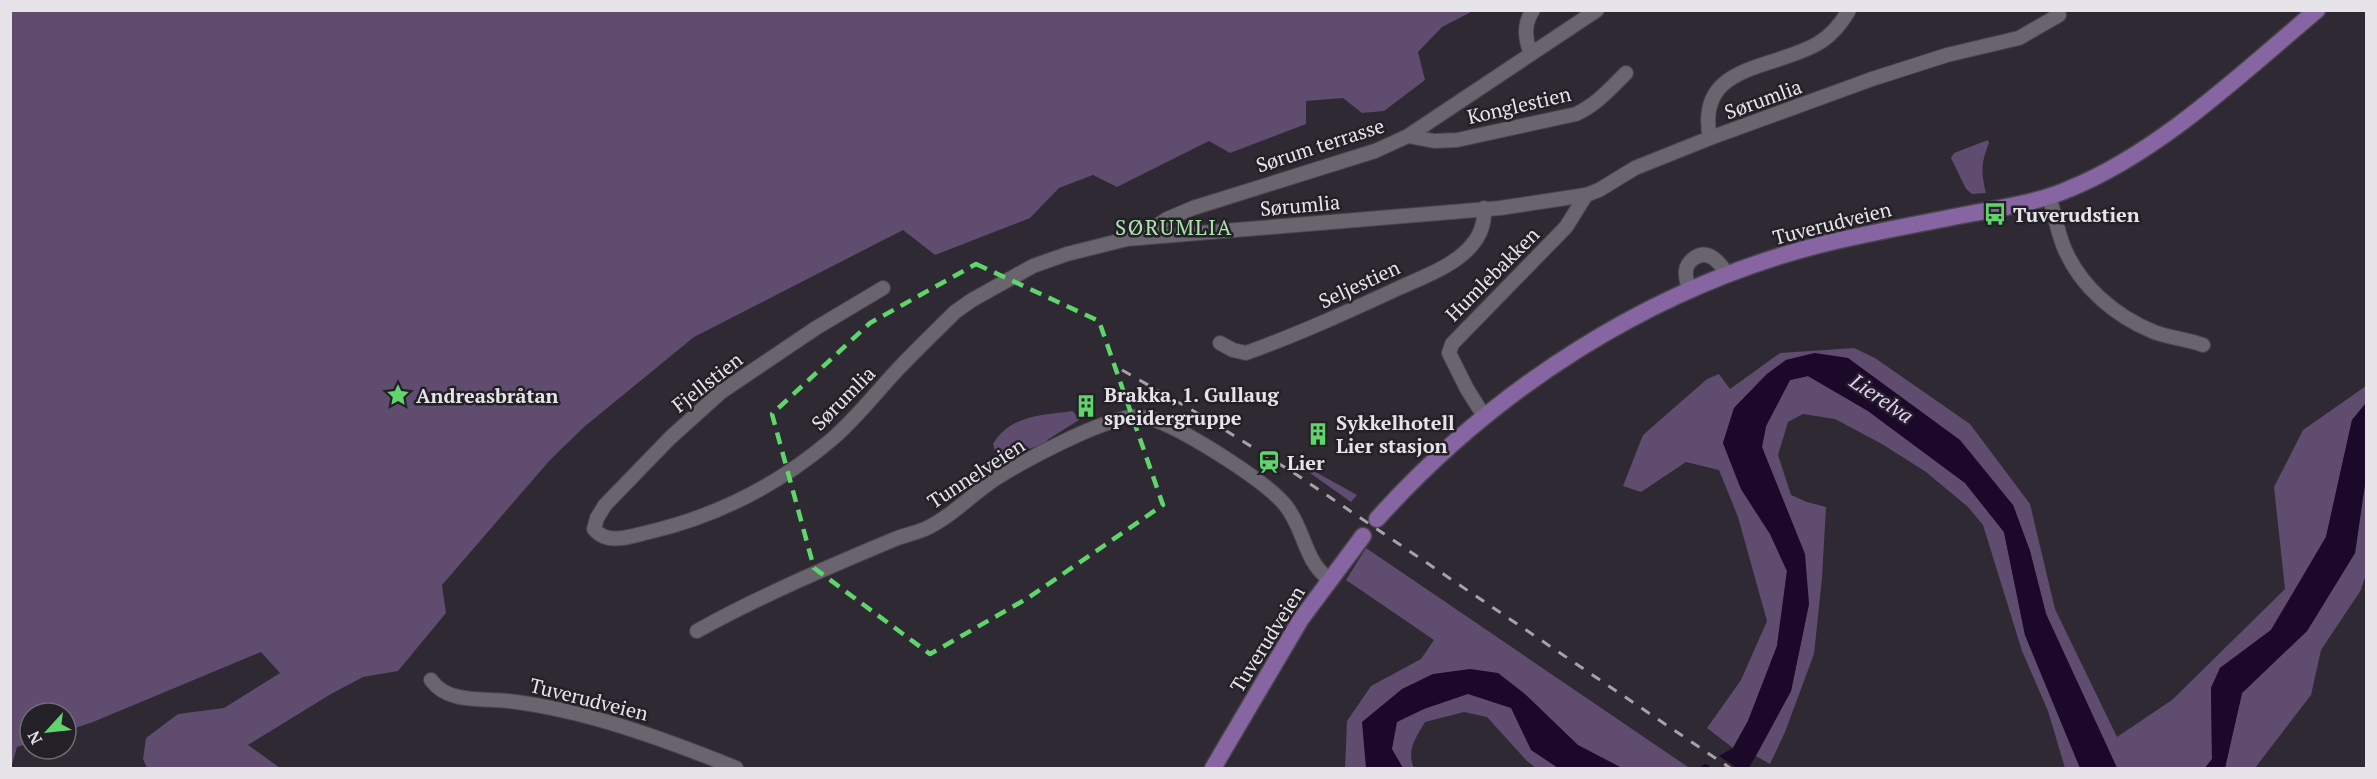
<svg xmlns="http://www.w3.org/2000/svg" width="2377" height="779" viewBox="0 0 2377 779" font-family="'PT Serif',serif">
<style>
.green{fill:#5f4c6e}
.water{fill:#1c0929}
.pier{fill:#2e2932}
.lines{fill:none;stroke-linecap:round;stroke-linejoin:round}
.minor-casing{stroke:#48444c;stroke-width:16}
.major-casing{stroke:#48444c;stroke-width:19}
.minor{stroke:#69646e;stroke-width:14}
.major{stroke:#8764a2;stroke-width:16}
.rail{stroke:#a6a2a8;stroke-width:3;stroke-dasharray:10 10;stroke-linecap:butt}
.marked{fill:none;stroke:#5fd56b;stroke-width:4.5;stroke-dasharray:12 8;stroke-linejoin:round}
.labels{text-anchor:middle;dominant-baseline:central;stroke-width:5;stroke-linejoin:round;paint-order:stroke}
.street-label{font-size:20px;fill:#e7e4e9;stroke:#242028}
.poi-label{font-size:20px;font-weight:bold;fill:#e7e4e9;stroke:#242028;text-anchor:start}
.neighbourhood-label{font-size:21px;letter-spacing:1.5px;fill:#aae6ac;stroke:#242028}
.water-label{font-size:21px;font-style:italic;fill:#e6cafe;stroke:#242028}
</style>
<rect width="100%" height="100%" fill="#2e2932"/>
<g class="green">
<path d="M10,11L11,10L1473,11L1442,27L1418,52L1425,80L1384,111L1362,113L1343,98L1306,101V124L1230,153L1209,141L1117,187L1093,175L1059,188L1030,218L935,255L903,230L694,337L584,427L550,460L442,585L446,613L398,671L363,677L331,694L248,745L280,768H147L143,759L146,738L178,714L224,708L280,673L261,652L93,722L66,731V713H30V743L17,747L11,768Z"/>
<path d="M1988,140L1989,143C1981,163 1981,172 1986,193L1972,194L1966,189L1951,158L1954,153Z"/>
<path d="M1854,348L1875,358L1970,424L2030,504L2055,609L2117,737L2172,700L2285,589L2274,487L2303,430L2366,386V403L2352,420L2326,537L2271,630L2220,668L2211,688L2212,759L2205,768H2117L2046,614L2030,551L2013,505L1815,353L1786,360L1767,374L1734,408L1723,443L1741,489L1770,534L1787,571L1777,646L1748,721L1733,748L1707,728L1741,680L1767,621L1738,517L1719,470L1686,462L1641,492L1623,486L1643,435L1707,379L1719,374L1730,389L1780,353Z"/>
<path d="M1808,376L1868,411L1965,483L2004,532L2025,635L2080,768H2065L2048,711L2022,651L1983,525L1968,507L1926,472L1882,444L1835,419L1803,414L1788,422L1778,455L1791,495L1807,502L1826,507L1822,578L1814,654L1785,732L1770,764L1756,756L1791,691L1809,604L1772,476L1762,447L1766,426L1790,380Z"/>
<path d="M1073,411L1079,420L1047,440L1049,446L1042,445L1002,457L996,455L993,444C1010,415 1043,415 1073,411Z"/>
<path d="M1314,471L1357,495L1351,502L1310,473Z"/>
<path d="M2366,477V574L2361,590L2321,650L2311,695L2255,768H2225L2242,693L2307,631L2355,553Z"/>
<path d="M1366,548L1688,767L1690,768H1536L1527,761L1487,717L1464,712L1425,722C1416,737 1406,751 1414,768H1345L1347,721L1371,686L1421,659L1434,640L1346,580Z"/>
</g>
<g class="water">
<path d="M1815,353L1848,358L1960,440L2013,505L2030,551L2046,614L2117,768H2080L2025,635L2004,532L1965,483L1868,411L1808,376L1790,380L1766,426L1762,447L1805,554L1809,604L1791,691L1749,768H1698L1733,748L1748,721L1777,646L1787,571L1770,534L1741,489L1723,443L1734,408L1767,374L1786,360Z"/>
<path d="M2366,403V477L2355,553L2307,631L2242,693L2225,768H2205L2212,759L2211,688L2220,668L2271,630L2326,537L2352,420Z"/>
<path d="M1470,669L1498,673L1525,694L1578,745L1622,768H1558L1531,750L1511,708L1468,694L1424,709L1397,722L1392,749L1403,768H1366L1362,722L1402,689L1433,674Z"/>
</g>
<path class="pier" d="M1716,754L1737,768H1712L1703,762Z"/>
<g class="lines">
<g class="minor-casing">
<g id="minor">
<path d="M1531,54C1525,38 1523,25 1533,10"/>
<path d="M1408,136L1434,141L1457,140L1576,114C1597,104 1610,89 1626,73"/>
<path d="M1710,138C1695,64 1771,70 1817,44C1831,36 1841,24 1849,10"/>
<path d="M2049,196C2054,212 2057,229 2063,245C2079,286 2115,316 2154,332C2170,338 2187,339 2203,345"/>
<path d="M1138,238L1167,219L1193,208L1375,151L1408,136L1597,10"/>
<path d="M883,288L816,328L721,392L670,438L605,505L597,518L594,529C608,546 631,536 649,532C717,516 778,485 831,440C857,418 877,391 900,367C918,348 937,330 955,312L972,300L1033,266L1067,254L1127,239L1500,208L1586,195L1599,190L1635,168L1710,138L1872,79L1947,55L2019,38L2059,15"/>
<path d="M1689,291C1688,285 1685,278 1686,271C1686,267 1689,262 1693,259C1708,247 1720,263 1728,275"/>
<path d="M1220,343L1233,350L1246,353C1299,334 1349,311 1399,288C1423,277 1454,266 1471,246C1481,235 1485,223 1484,208"/>
<path d="M1484,416L1467,389L1449,353L1452,344L1566,227L1586,195"/>
<path d="M697,631C760,596 828,567 895,539C905,535 915,533 925,529C951,517 971,495 995,479C1025,460 1098,421 1131,417C1140,416 1149,418 1158,421C1190,434 1265,480 1286,506C1305,530 1304,561 1329,579"/>
<path d="M431,680C448,704 483,698 508,701C585,710 664,739 736,768"/>
</g>
</g>
<g class="major-casing">
<g id="major">
<path d="M1377,519C1495,388 1651,287 1823,244C1873,232 1924,223 1974,213C2006,207 2039,202 2069,189C2160,152 2242,73 2317,10"/>
<path d="M1213,768L1301,619L1363,536"/>
</g>
</g>
<use href="#minor" class="minor"/>
<use href="#major" class="major"/>
<path class="rail" d="M1122,370L1204,417L1297,475L1730,768"/>
</g>
<path class="marked" d="M976,264L1099,321L1163,505L1028,598L930,654L814,568L772,414L870,323Z"/>
<defs>
<g id="bus-bare" transform="scale(1.8)"><path d="M-5-6H5V4H4V6H2V4H-2V6H-4V4H-5ZM-3.5-4V0h7V-4ZM-3.5 1.2v1.5H-2V1.2ZM2 1.2v1.5H3.5V1.2Z" fill="#5fd56b" stroke="#242028" stroke-width="2.5" paint-order="stroke"/></g>
<g id="sight-bare" transform="scale(1.8)"><path d="M0-6L1.8-2.2L6-1.7L2.9 1.2L3.7 5.4L0 3.3L-3.7 5.4L-2.9 1.2L-6-1.7L-1.8-2.2Z" fill="#5fd56b" stroke="#242028" stroke-width="2.5" paint-order="stroke"/></g>
<g id="building-bare" transform="scale(1.8)"><path d="M-4-6H4V6H1V3H-1V6H-4ZM-2.5-4.3h1.7v1.8h-1.7ZM.8-4.3h1.7v1.8H.8ZM-2.5-1h1.7V.8h-1.7ZM.8-1h1.7V.8H.8Z" fill="#5fd56b" stroke="#242028" stroke-width="2.5" paint-order="stroke"/></g>
<g id="station-bare" transform="scale(1.8)"><path d="M-3-6H3Q5-6 5-4V2Q5 4 3 4L4.5 6H3L1.5 4h-3L-3 6H-4.5L-3 4Q-5 4-5 2V-4Q-5-6-3-6ZM-3.5-4v3h7v-3ZM-3.5 1v1.5H-2V1ZM2 1v1.5H3.5V1Z" fill="#5fd56b" stroke="#242028" stroke-width="2.5" paint-order="stroke"/></g>
</defs>
<g fill-rule="evenodd">
<use href="#bus-bare" x="1995" y="214"/>
<use href="#sight-bare" x="398" y="395"/>
<use href="#building-bare" x="1086" y="406"/>
<use href="#building-bare" x="1318" y="434"/>
<use href="#station-bare" x="1269" y="462"/>
</g>
<g class="labels">
<g class="street-label">
<text transform="translate(1763 99) rotate(-20)">Sørumlia</text>
<text transform="translate(1519 105) rotate(-13)">Konglestien</text>
<text transform="translate(1320 145) rotate(-18)">Sørum terrasse</text>
<text transform="translate(1300 205) rotate(-5)">Sørumlia</text>
<text transform="translate(1832 223) rotate(-14)">Tuverudveien</text>
<text transform="translate(1492 274) rotate(-45)">Humlebakken</text>
<text transform="translate(1359 284) rotate(-25)">Seljestien</text>
<text transform="translate(707 382) rotate(-38)">Fjellstien</text>
<text transform="translate(843 398) rotate(-45)">Sørumlia</text>
<text transform="translate(976 473) rotate(-33)">Tunnelveien</text>
<text transform="translate(1267 639) rotate(-58)">Tuverudveien</text>
<text transform="translate(589 699) rotate(14)">Tuverudveien</text>
</g>
<g class="poi-label">
<text x="2013" y="214">Tuverudstien</text>
<text x="1104" y="394">Brakka, 1. Gullaug<tspan x="1104" dy="23">speidergruppe</tspan></text>
<text x="416" y="395">Andreasbråtan</text>
<text x="1336" y="422">Sykkelhotell<tspan x="1336" dy="23">Lier stasjon</tspan></text>
<text x="1287" y="462">Lier</text>
</g>
<g class="neighbourhood-label">
<text x="1174" y="227">SØRUMLIA</text>
</g>
<g class="water-label">
<text transform="translate(1882 398) rotate(34)">Lierelva</text>
</g>
</g>
<rect width="2377" height="779" fill="none" stroke="#e7e4e9" stroke-width="24"/>
<g transform="translate(48 731) rotate(243)"><circle r="28" fill="#242028" stroke="#726e75" stroke-width="1.5"/>
<path d="M0-4.5L10 22L0 15L-10 22Z" fill="#5fd56b"/>
<text y="-9" font-size="16" font-weight="bold" text-anchor="middle" fill="#e7e4e9">N</text>
</g>
</svg>
